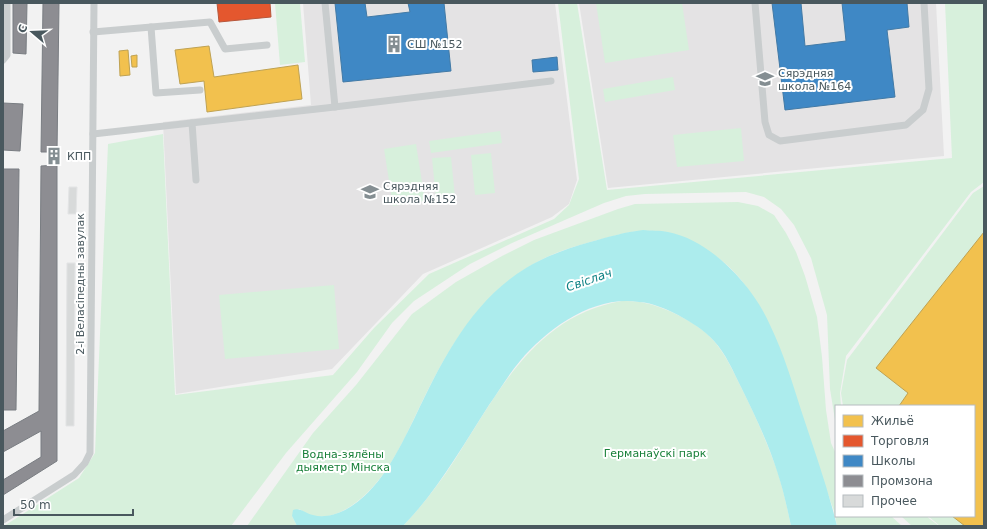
<svg xmlns="http://www.w3.org/2000/svg" width="987" height="529" viewBox="0 0 987 529" font-family="'DejaVu Sans',sans-serif">
<style>
.education{fill:#e4e3e4}
.green{fill:#d7f0dc}
.water{fill:#aceced}
.homes{fill:#f2c14e;stroke:#bfa253}
.shops{fill:#e4572e;stroke:#b6573c}
.schools{fill:#3f88c5;stroke:#427aa6}
.industry{fill:#8d8d92;stroke:#797d82}
.building{fill:#d8dada;stroke:#e3e4e5}
.lines{fill:none;stroke-linecap:round;stroke-linejoin:round}
.lane{stroke:#c9cdce;stroke-width:7}
.labels{text-anchor:middle;dominant-baseline:central;stroke-width:4;stroke-linejoin:round;paint-order:stroke}
.poi-label{font-size:11px;fill:#49585e;stroke:#fff;text-anchor:start}
.street-label{font-size:11px;fill:#49585e;stroke:#fff}
.park-label{font-size:11px;fill:#19803a;stroke:#fff}
.water-label{font-size:12px;font-style:italic;fill:#0f8284;stroke:#fff}
</style>
<rect width="100%" height="100%" fill="#f2f2f2"/>
<g class="education">
<path d="M303,3H555L577,180L569,204L552,217L423,274L332,369L176,394L163,122L311,105Z"/>
<path d="M579,3H936L944,156L608,188Z"/>
</g>
<g class="green">
<path d="M275,3H300L305,62L280,65Z"/>
<path d="M558,3H577L607,190L952,158L945,3H984V182L971,192L846,356L840,393L841,406H836V426L830,389L827,315L811,258L794,225L781,209L764,197L746,192L645,194L626,196L604,203L512,243L470,264L414,301L392,323L357,372L286,453L231,526H4L79,478L95,453L108,144L163,134L175,395L333,375L374,328L429,274L554,219L569,205L579,179Z"/>
<path d="M596,3H682L689,50L605,63Z"/>
<path d="M673,77L675,90L605,102L603,89Z"/>
<path d="M741,128L744,161L677,167L673,135Z"/>
<path d="M500,131L502,143L431,153L429,141Z"/>
<path d="M416,144L425,201L393,206L384,149Z"/>
<path d="M491,153L495,193L475,195L471,155Z"/>
<path d="M451,157L455,197L436,199L432,158Z"/>
<path d="M984,186V526H940L928,516H974V406H843L841,393L847,360L973,193Z"/>
<path d="M738,202L758,206L774,215L786,233L796,252L805,276L817,317L822,357L826,410L831,443L836,454V516H891L902,526H837L834,511L762,310C753,297 745,283 734,272C726,263 715,255 704,249C675,231 651,226 617,235C591,242 563,248 539,261C481,291 448,348 421,404C406,435 392,469 367,493C354,506 333,520 314,516C309,515 304,512 299,509L292,516L297,526H247L313,433L356,385L412,314L456,282L502,256L534,240L618,209L635,204Z"/>
<path d="M334,285L339,349L225,359L219,295Z"/>
<path d="M622,301C628,301 634,301 640,302C664,306 699,323 714,341C726,355 734,373 742,389C755,415 767,442 777,470C783,488 787,507 791,526H403C422,506 439,484 454,461C497,394 535,315 622,301Z"/>
<path d="M901,516H926L939,526H912Z"/>
</g>
<path class="water" d="M643,230C651,231 660,230 668,232C711,240 753,286 770,325C784,354 793,385 803,416C815,452 828,489 837,526H791C787,507 783,489 777,471C768,442 754,414 741,387C733,371 726,354 714,341C704,330 691,322 678,315C666,309 653,303 639,302C594,295 548,328 520,361C508,375 499,391 489,405C462,447 438,490 403,526H297L292,516L293,510C300,507 306,514 313,515C323,518 335,515 345,510C380,491 398,451 415,417C441,362 471,301 526,268C546,256 568,248 590,242C608,237 625,232 643,230Z"/>
<g class="homes">
<path d="M209,46L214,77L298,65L302,99L207,112L204,81L180,84L175,50Z"/>
<path d="M128,50L130,75L120,76L119,51Z"/>
<path d="M137,55V67H132L131,56Z"/>
<path d="M984,232V526H965L952,516H974V406H899L908,393L876,368Z"/>
</g>
<path class="shops" d="M217,3H270L271,17L219,22Z"/>
<g class="schools">
<path d="M335,3H365L367,17L410,12L408,3H444L451,71L343,82Z"/>
<path d="M772,3H801L805,46L846,41L842,3H907L909,27L887,30L895,97L785,110Z"/>
<path d="M557,57L558,70L533,72L532,60Z"/>
</g>
<g class="industry">
<path d="M13,3H27L26,54L13,53Z"/>
<path d="M43,3H59L57,152H41Z"/>
<path d="M3,103L23,104L20,151L3,150Z"/>
<path d="M57,165V461L3,495V480L41,457V431L3,452V431L39,411L41,166Z"/>
<path d="M3,169H19L16,410H3Z"/>
</g>
<g class="building">
<path d="M69,187H77L76,214H68Z"/>
<path d="M67,263H75L74,426H66Z"/>
</g>
<g class="lines">
<g class="lane">
<path d="M325,3L335,107"/>
<path d="M755,3L765,122L769,135L780,141L906,125L923,110L929,89L924,3"/>
<path d="M151,27L156,93L200,90"/>
<path d="M93,32L210,22L225,49L267,45"/>
<path d="M3,60L7,55V3"/>
<path d="M192,123L196,180"/>
<path d="M93,134L326,108L551,81"/>
<path d="M3,520L74,475L85,463L90,453L94,3"/>
</g>
</g>
<defs>
<g id="building-bare" transform="scale(1.38)"><path d="M-4-6H4V6H1V3H-1V6H-4ZM-2.5-4.3h1.7v1.8h-1.7ZM.8-4.3h1.7v1.8H.8ZM-2.5-1h1.7V.8h-1.7ZM.8-1h1.7V.8H.8Z" fill="#848e92" stroke="#fff" stroke-width="2.5" paint-order="stroke"/></g>
<g id="school-bare" transform="scale(1.38)"><path d="M0-5L7-2L0 1L-7-2ZM-4 1L0 2.5L4 1V4Q0 6-4 4Z" fill="#848e92" stroke="#fff" stroke-width="2.5" paint-order="stroke"/></g>
</defs>
<g fill-rule="evenodd">
<use href="#building-bare" x="394" y="44"/>
<use href="#school-bare" x="765" y="79"/>
<use href="#building-bare" x="54" y="156"/>
<use href="#school-bare" x="370" y="192"/>
</g>
<g class="labels">
<g class="poi-label">
<text x="407" y="44">СШ №152</text>
<text x="778" y="73">Сярэдняя<tspan x="778" dy="13">школа №164</tspan></text>
<text x="67" y="156">КПП</text>
<text x="383" y="186">Сярэдняя<tspan x="383" dy="13">школа №152</tspan></text>
</g>
<g class="street-label">
<text transform="translate(80 284) rotate(-90)">2-і Веласіпедны завулак</text>
</g>
<g class="park-label">
<text x="655" y="453">Германаўскі парк</text>
<text x="343" y="454">Водна-зялёны<tspan x="343" dy="13">дыяметр Мінска</tspan></text>
</g>
<g class="water-label">
<text transform="translate(589 280) rotate(-19)">Свіслач</text>
</g>
</g>
<rect width="987" height="529" fill="none" stroke="#49585e" stroke-width="8"/>
<rect x="835" y="405" width="140" height="112" fill="#ffffff" stroke="#b6bcbf"/>
<rect x="843" y="415" width="20" height="12" fill="#f2c14e" stroke="#b6bcbf"/>
<text x="871" y="425" font-size="12" fill="#49585e">Жильё</text>
<rect x="843" y="435" width="20" height="12" fill="#e4572e" stroke="#b6bcbf"/>
<text x="871" y="445" font-size="12" fill="#49585e">Торговля</text>
<rect x="843" y="455" width="20" height="12" fill="#3f88c5" stroke="#b6bcbf"/>
<text x="871" y="465" font-size="12" fill="#49585e">Школы</text>
<rect x="843" y="475" width="20" height="12" fill="#8d8d92" stroke="#b6bcbf"/>
<text x="871" y="485" font-size="12" fill="#49585e">Промзона</text>
<rect x="843" y="495" width="20" height="12" fill="#d8dada" stroke="#b6bcbf"/>
<text x="871" y="505" font-size="12" fill="#49585e">Прочее</text>
<g transform="translate(32 32) rotate(289)" stroke="#ffffff" stroke-width="3" paint-order="stroke">
<path d="M0-3L7 15L0 10L-7 15Z" fill="#49585e"/>
<text y="-6" font-size="11" font-weight="bold" text-anchor="middle" fill="#49585e">С</text>
</g>
<path d="M14 509v6h119v-6" fill="none" stroke="#49585e" stroke-width="2"/>
<text x="20" y="509" font-size="12" fill="#49585e" stroke="#ffffff" stroke-width="3" paint-order="stroke">50 m</text>
</svg>
